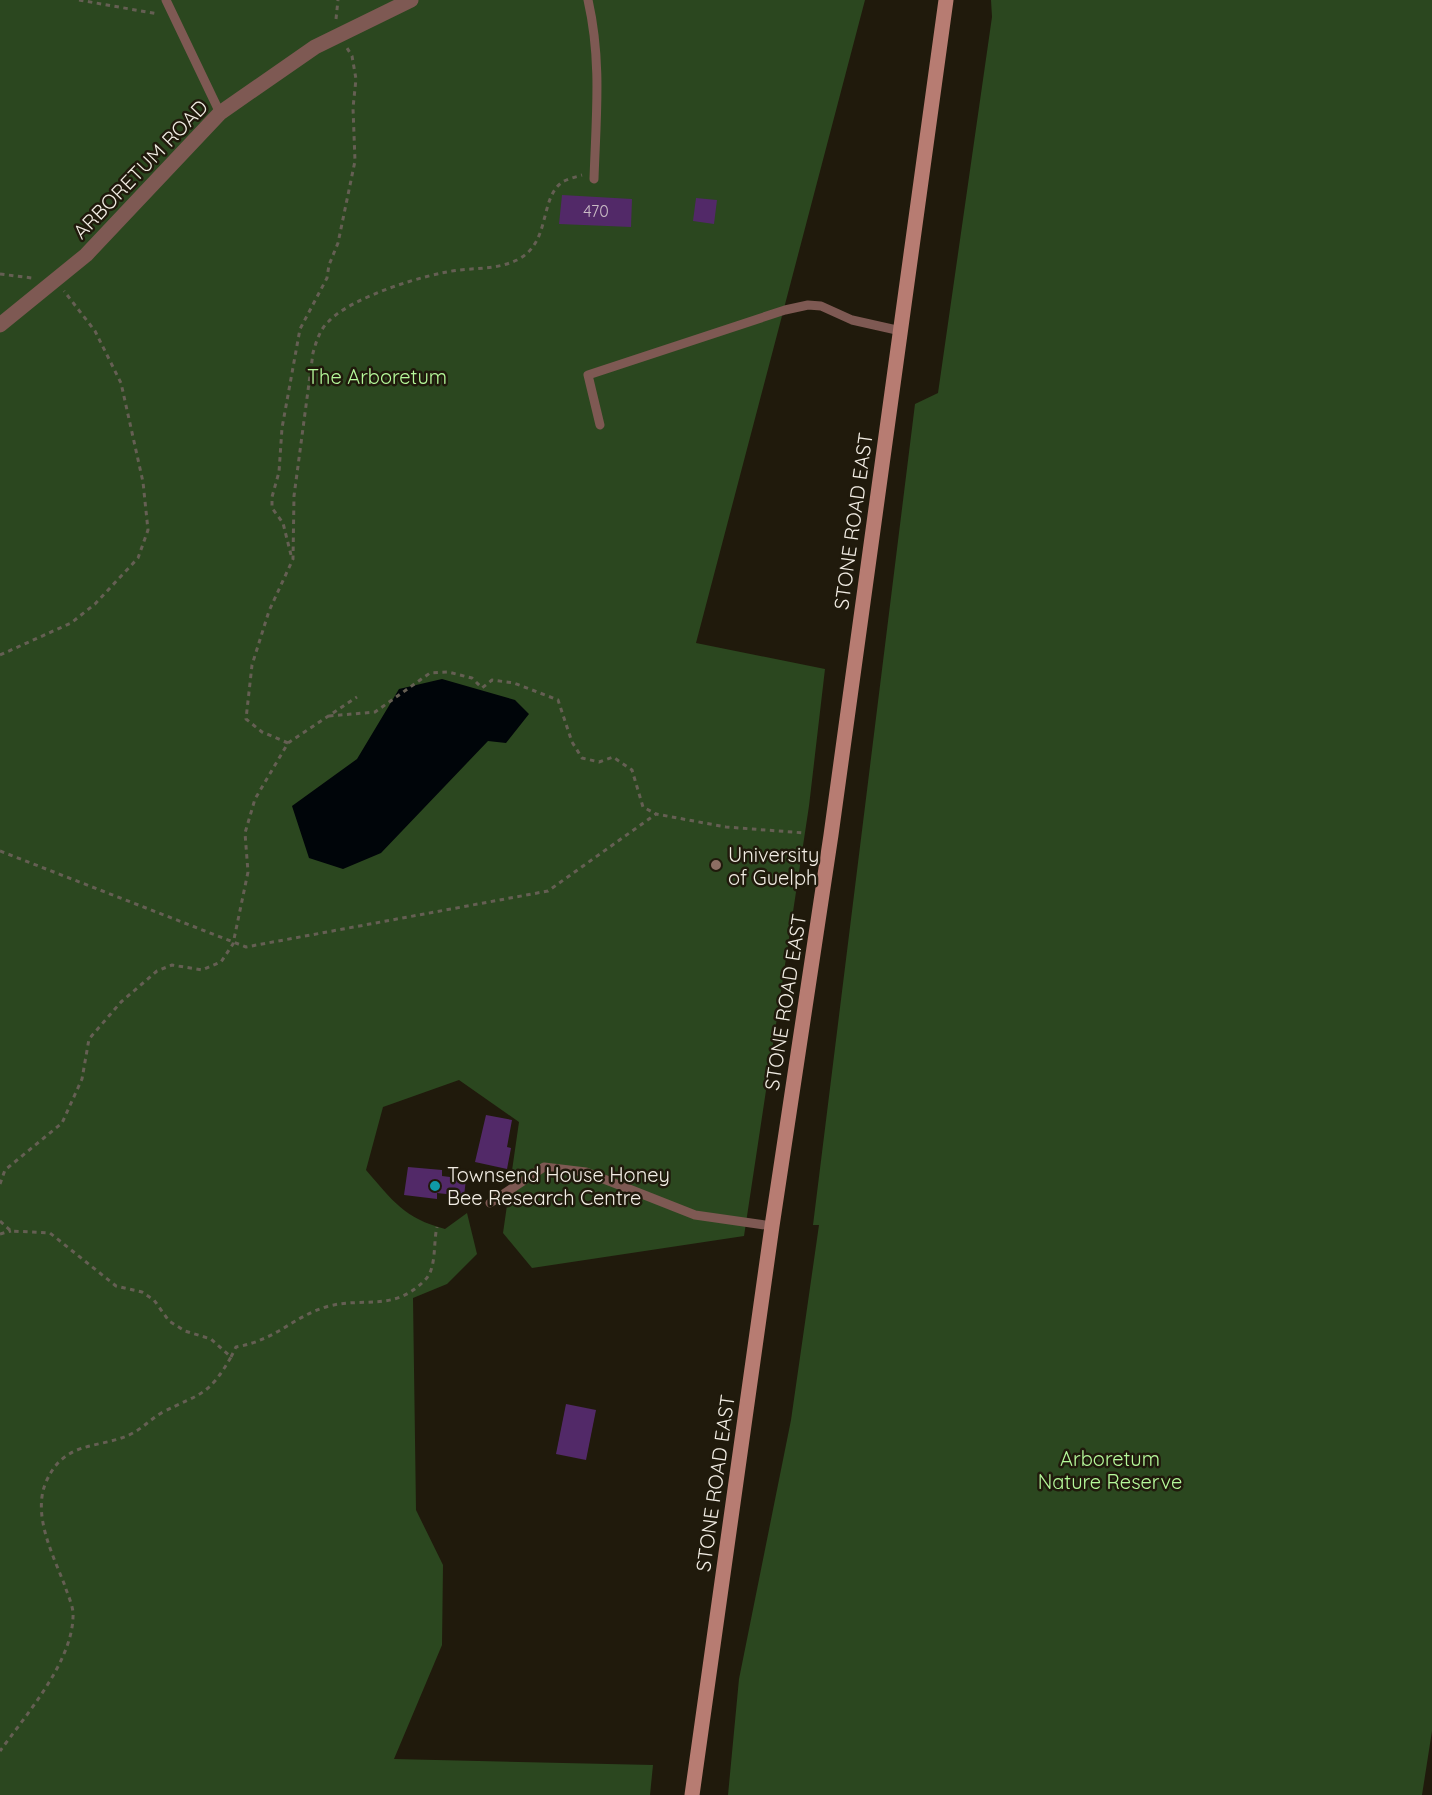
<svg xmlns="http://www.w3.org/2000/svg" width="1432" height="1795" viewBox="0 0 1432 1795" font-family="Quicksand,sans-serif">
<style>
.green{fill:#2b471f}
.water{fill:#000509}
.building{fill:#522968}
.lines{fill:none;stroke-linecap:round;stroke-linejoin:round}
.path{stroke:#655f53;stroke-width:3;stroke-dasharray:4.5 4.5;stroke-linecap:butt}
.lane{stroke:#7e5953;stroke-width:9}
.street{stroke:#7e5953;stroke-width:15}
.secondary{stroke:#b77c72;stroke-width:15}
.education-dot{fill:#8d6e63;stroke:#201a0c;stroke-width:2}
.culture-dot{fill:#0f9aa8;stroke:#201a0c;stroke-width:2}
.labels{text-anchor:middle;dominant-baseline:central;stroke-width:5;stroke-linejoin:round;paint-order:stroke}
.number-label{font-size:16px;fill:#cabcc5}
.street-label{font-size:20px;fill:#f2ede4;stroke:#201a0c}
.park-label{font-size:20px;fill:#b6fa9b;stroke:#201a0c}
.poi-label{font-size:20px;fill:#f2ede4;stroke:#201a0c;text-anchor:start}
</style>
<rect width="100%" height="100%" fill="#201a0c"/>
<g class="green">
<path d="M0,0H865L696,643L825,669L809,806L744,1236L532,1268L503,1233L519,1122L459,1080L383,1107L366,1170C393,1201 404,1218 445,1229L467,1213L477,1254L447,1284L413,1298L416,1510L443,1565L442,1645L394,1759L653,1765L650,1795H0Z"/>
<path d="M991,0H1432V1731L1422,1795H728L739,1679L791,1420L819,1225H813L915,404L938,393L992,17Z"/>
</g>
<path class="water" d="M442,679L515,700L529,714L506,743L488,741L381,853L343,869L309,858L292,806L357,759L399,689Z"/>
<g class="building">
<path d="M562,195L632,199L631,227L559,224Z"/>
<path d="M696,198L717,200L714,224L693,221Z"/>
<path d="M486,1115L512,1120L507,1147L511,1148L507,1169L475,1162Z"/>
<path d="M408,1167L442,1170V1176L466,1179L464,1196L437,1193V1199L404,1195Z"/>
<path d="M566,1404L596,1410L586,1460L556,1454Z"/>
</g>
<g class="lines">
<g class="path">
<path d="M79,0L158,14"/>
<path d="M336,19L338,0"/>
<path d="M0,274L32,278"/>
<path d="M291,555L283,523L272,508V497L279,472L282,428L300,329L327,278L329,265L338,243L355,161L353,108L356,79L352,56L347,48"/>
<path d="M0,655L71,623L95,604L138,558L148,530L143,482L121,383L95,331L64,291"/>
<path d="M329,716L375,712L430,673L448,672L472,678L482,688L492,680L514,683L558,700L572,742L582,758L599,762L613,757L632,770L643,807L656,814"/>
<path d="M288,743L262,732L246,719L252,665L269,611L293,559L294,496L313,353C316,342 320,329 329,321C352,297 425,274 459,270C479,268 498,269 517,260C551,243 539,201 561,183C566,179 576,177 582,175"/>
<path d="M0,851L246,947L548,891L656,814L726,827L805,833"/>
<path d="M0,1184L5,1170L62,1123L82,1079L89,1039L121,1002L157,971L172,965L202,970L221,962L233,944L248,872L245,833L255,799L288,743L357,697"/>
<path d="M0,1221L11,1231L50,1233L116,1286L142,1292L154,1300L169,1321L185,1331L211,1339L231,1357C208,1397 200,1393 163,1412C152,1418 144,1427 133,1433C101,1450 65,1438 46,1482C32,1515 53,1555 65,1586C68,1596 74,1607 73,1617C72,1662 26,1715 0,1751"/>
<path d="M0,1234L11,1231"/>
<path d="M231,1357L236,1347C277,1340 293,1316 329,1306C365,1297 394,1312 425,1280C437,1268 433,1243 437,1227"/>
</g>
<g class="lane">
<path d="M166,0L220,113"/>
<path d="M588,0C602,61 596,117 594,179"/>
<path d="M600,425L588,375L785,310L808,305L821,306L852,320L901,331"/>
<path d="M490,1203L544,1167L586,1172L695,1215L772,1226"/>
</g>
<path class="street" d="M0,325L86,255L220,113L315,47L411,0"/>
<path class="secondary" d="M692,1795L772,1226L831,835L946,0"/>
</g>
<circle class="education-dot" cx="716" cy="865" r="6"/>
<circle class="culture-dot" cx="435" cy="1186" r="6"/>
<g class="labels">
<g class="number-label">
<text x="596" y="211">470</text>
</g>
<g class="street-label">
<text transform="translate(140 169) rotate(-46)">ARBORETUM ROAD</text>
<text transform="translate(853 521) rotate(-82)">STONE ROAD EAST</text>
<text transform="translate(785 1002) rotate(-81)">STONE ROAD EAST</text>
<text transform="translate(715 1483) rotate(-82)">STONE ROAD EAST</text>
</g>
<g class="park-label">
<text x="377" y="376">The Arboretum</text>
<text x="1110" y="1458">Arboretum<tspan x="1110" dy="23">Nature Reserve</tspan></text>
</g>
<g class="poi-label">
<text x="728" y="854">University<tspan x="728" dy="23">of Guelph</tspan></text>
<text x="447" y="1174">Townsend House Honey<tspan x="447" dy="23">Bee Research Centre</tspan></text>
</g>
</g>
</svg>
